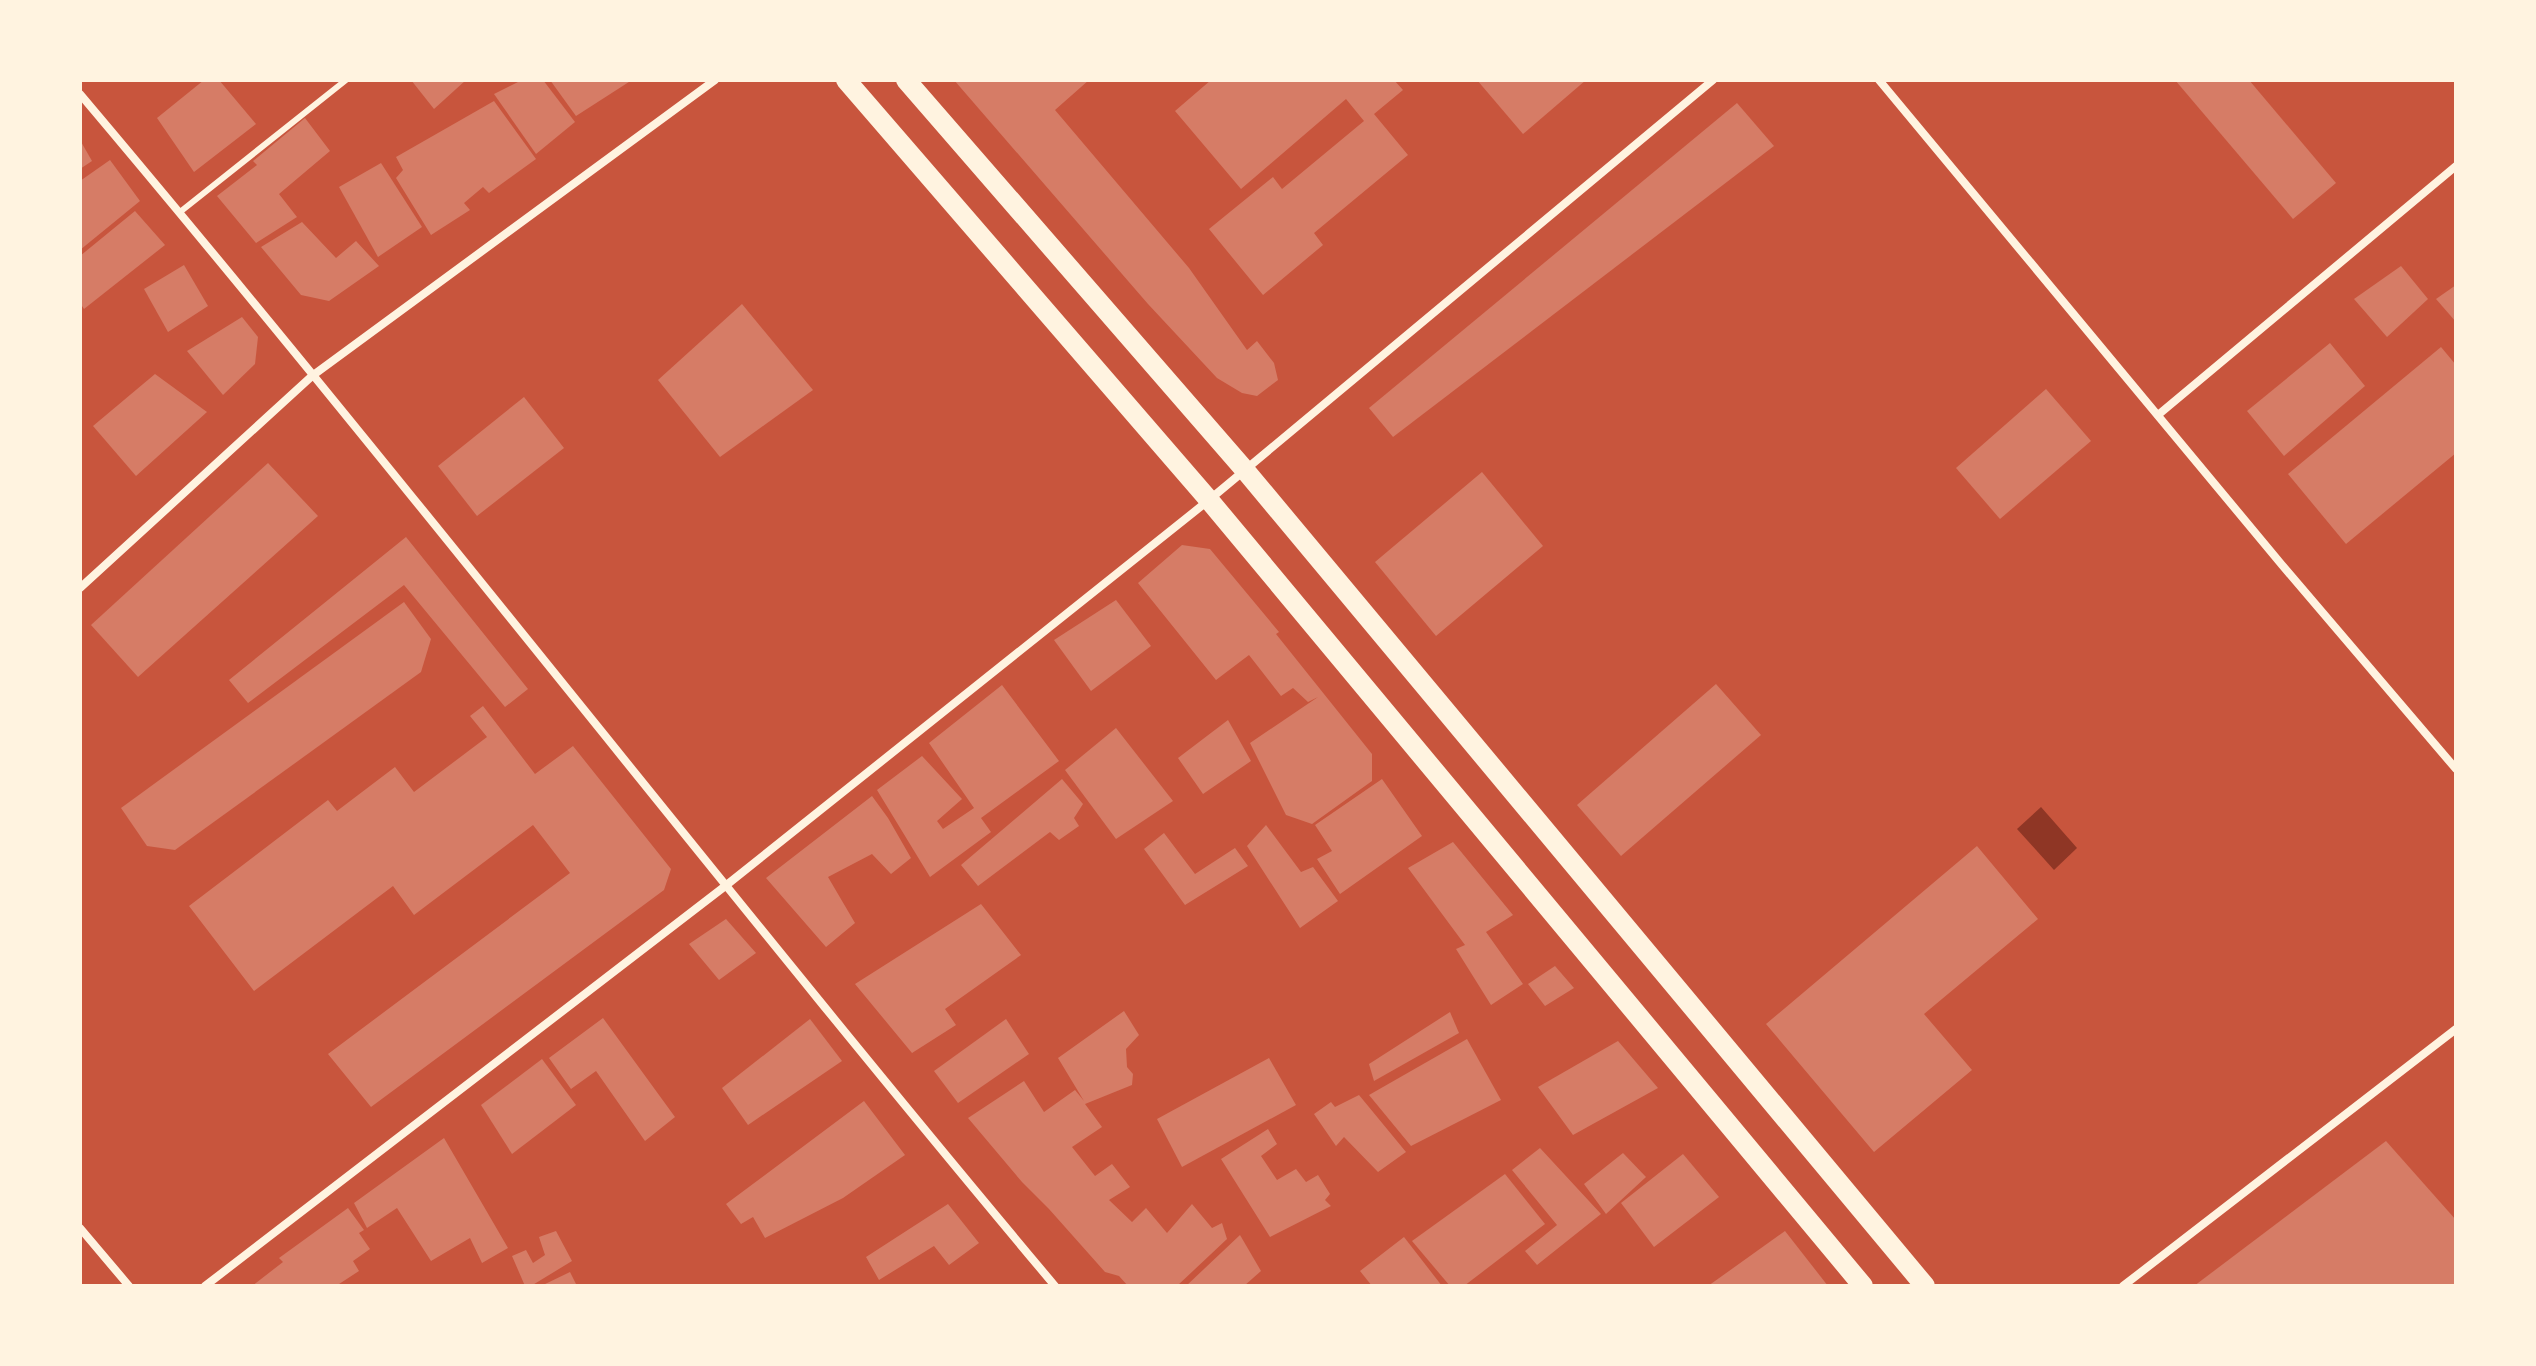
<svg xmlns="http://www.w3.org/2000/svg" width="2536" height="1366" viewBox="0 0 2536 1366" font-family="Inter,sans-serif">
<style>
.water{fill:#8f3625}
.building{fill:#d67c66}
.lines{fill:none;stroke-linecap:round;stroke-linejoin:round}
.service{stroke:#fff3e0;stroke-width:6}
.minor{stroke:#fff3e0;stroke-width:8}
.primary{stroke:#fff3e0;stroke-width:20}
</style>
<rect width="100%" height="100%" fill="#c8553d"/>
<path class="water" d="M2041,807L2077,848L2054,870L2017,829Z"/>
<g class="building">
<path d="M204,80H219L256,124L194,172L157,118Z"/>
<path d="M411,80H466L434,109Z"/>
<path d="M522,80H543L575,122L536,154L494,94Z"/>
<path d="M550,80H632L576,116Z"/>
<path d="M954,80H1089L1055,110L1189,268L1247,350L1257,341L1274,363L1278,380L1257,396L1242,393L1217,378L1148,304Z"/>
<path d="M1211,80H1394L1403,90L1374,114L1408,155L1314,233L1323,245L1263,295L1209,229L1273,177L1282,189L1364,121L1346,99L1241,189L1175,111Z"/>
<path d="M1477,80H1586L1523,134Z"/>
<path d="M2175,80H2249L2336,183L2293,219Z"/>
<path d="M494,101L536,159L489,193L483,187L464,203L470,210L431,235L396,178L403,170L396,157Z"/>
<path d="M1737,103L1774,146L1393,437L1369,408Z"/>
<path d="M305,118L330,151L279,194L297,217L256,243L217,196L257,165L253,161Z"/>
<path d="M80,140L92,161L80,169Z"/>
<path d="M110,160L140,201L80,250V181Z"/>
<path d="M381,163L422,227L378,257L339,187Z"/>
<path d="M135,211L165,245L84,309L80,303V256Z"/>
<path d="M302,222L336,258L356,241L379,266L329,301L301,295L261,247Z"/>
<path d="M184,265L208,306L168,332L144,289Z"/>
<path d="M2401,266L2428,299L2387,337L2354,299Z"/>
<path d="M2456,285V322L2436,299Z"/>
<path d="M742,304L813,390L720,457L658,380Z"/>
<path d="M242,317L258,337L255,364L223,395L187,351Z"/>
<path d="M2330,343L2365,386L2284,456L2247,411Z"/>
<path d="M2441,347L2456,365V453L2346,544L2288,474Z"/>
<path d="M155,374L207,412L136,476L93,426Z"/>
<path d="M2046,389L2091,441L2000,519L1956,468Z"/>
<path d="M524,397L564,448L477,516L438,466Z"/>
<path d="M268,463L318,516L138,677L91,625Z"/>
<path d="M1482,472L1543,546L1436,636L1375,562Z"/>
<path d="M406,537L528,689L505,707L404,585L248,703L229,680Z"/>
<path d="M1182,545L1210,549L1279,632L1276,634L1372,754V781L1312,824L1286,815L1250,743L1318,697L1308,702L1293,688L1281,696L1249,655L1216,680L1138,583Z"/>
<path d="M1116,600L1151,646L1091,691L1054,640Z"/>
<path d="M404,602L431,639L421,672L175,850L147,846L121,808Z"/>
<path d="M1716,684L1761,735L1621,856L1577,805Z"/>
<path d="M1002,685L1059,761L981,818L991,832L930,877L877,790L922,756L962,799L937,821L943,829L974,808L929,743Z"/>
<path d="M483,706L535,774L573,746L671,869L664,890L371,1107L328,1054L570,873L533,825L414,915L393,886L254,991L189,906L328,800L337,811L395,767L414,792L487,737L470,716Z"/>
<path d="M1228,720L1251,761L1203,794L1178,758Z"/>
<path d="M1116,728L1173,801L1116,839L1065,770Z"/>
<path d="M1062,779L1083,804L1074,818L1079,826L1059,840L1050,832L978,886L961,865Z"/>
<path d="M1382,779L1422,836L1340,894L1317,859L1332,851L1315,825Z"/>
<path d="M872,796L888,818L911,858L891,874L872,854L828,877L855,923L826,947L766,878Z"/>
<path d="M1266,825L1301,872L1313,867L1338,901L1300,928L1247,846Z"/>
<path d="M1164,833L1195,874L1235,848L1248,866L1185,905L1144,849Z"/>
<path d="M1453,842L1513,915L1486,932L1523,984L1491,1005L1456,949L1465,945L1408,868Z"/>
<path d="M1977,846L2038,919L1924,1014L1972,1070L1874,1152L1766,1024Z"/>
<path d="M981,904L1021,955L945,1009L956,1025L912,1053L855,984Z"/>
<path d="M726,919L756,953L719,980L689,944Z"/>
<path d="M1555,966L1574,988L1545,1006L1528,984Z"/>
<path d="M1124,1011L1139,1035L1126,1049L1127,1067L1133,1074L1132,1085L1085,1104L1102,1127L1072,1147L1095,1176L1112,1164L1130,1187L1109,1200L1132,1222L1146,1208L1167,1233L1192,1204L1212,1228L1222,1223L1227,1239L1177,1286H1128L1119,1276L1105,1272L1049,1209L1022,1182L968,1118L1024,1081L1044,1112L1075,1090L1084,1101L1058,1058Z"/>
<path d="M1450,1012L1459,1033L1374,1081L1369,1064Z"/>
<path d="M603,1018L675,1117L645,1141L596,1071L571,1089L549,1058Z"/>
<path d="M810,1019L842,1061L748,1125L722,1088Z"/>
<path d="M1006,1019L1029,1054L958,1103L934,1071Z"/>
<path d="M1467,1039L1501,1100L1411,1146L1369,1095Z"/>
<path d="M1618,1041L1658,1088L1573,1135L1538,1087Z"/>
<path d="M1269,1058L1296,1105L1182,1167L1157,1119Z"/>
<path d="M542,1059L576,1105L512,1154L481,1105Z"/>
<path d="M1359,1095L1406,1152L1378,1172L1344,1137L1336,1146L1314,1114L1331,1102L1335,1107Z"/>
<path d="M864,1101L905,1155L843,1198L765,1238L753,1217L741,1224L726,1204Z"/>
<path d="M1268,1129L1277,1144L1261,1156L1277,1180L1296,1169L1306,1182L1318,1175L1330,1194L1325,1200L1331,1206L1270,1237L1221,1159Z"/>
<path d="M444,1138L508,1248L482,1263L470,1238L431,1261L397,1208L367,1228L354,1203Z"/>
<path d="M2386,1141L2456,1220V1286H2194Z"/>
<path d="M1540,1148L1601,1214L1537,1265L1525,1251L1557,1225L1512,1170Z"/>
<path d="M1623,1153L1646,1177L1606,1214L1584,1184Z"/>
<path d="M1683,1154L1719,1197L1654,1247L1621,1203Z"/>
<path d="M1505,1174L1545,1224L1464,1286H1450L1412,1241Z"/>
<path d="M948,1204L979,1243L949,1265L934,1246L879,1280L866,1257Z"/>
<path d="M348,1208L364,1230L359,1233L370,1249L353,1261L359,1271L336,1286H252L283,1262L279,1258Z"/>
<path d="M556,1231L572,1261L531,1286H525L512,1256L526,1250L533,1263L545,1255L539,1237Z"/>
<path d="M1785,1231L1828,1286H1708Z"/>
<path d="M1240,1235L1261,1271L1244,1286H1186Z"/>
<path d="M1404,1237L1442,1286H1372L1360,1271Z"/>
<path d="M570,1272L577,1286H541Z"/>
</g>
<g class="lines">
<path class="service" d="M180,212L346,80"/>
<g class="minor">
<path d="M1879,80L2282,565L2456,769"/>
<path d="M80,94C411,486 725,893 1055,1286"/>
<path d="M2158,415L2456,166"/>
<path d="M80,588L312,376L715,80"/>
<path d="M80,1228L129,1286"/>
<path d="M205,1286L724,887L1209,500L1713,80"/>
<path d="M2123,1286L2456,1029"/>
</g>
<g class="primary">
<path d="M846,80L1209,500L1863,1286"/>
<path d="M906,80L1244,469L1925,1286"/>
</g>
</g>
<rect width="2536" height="1366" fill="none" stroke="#fff3e0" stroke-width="164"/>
</svg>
